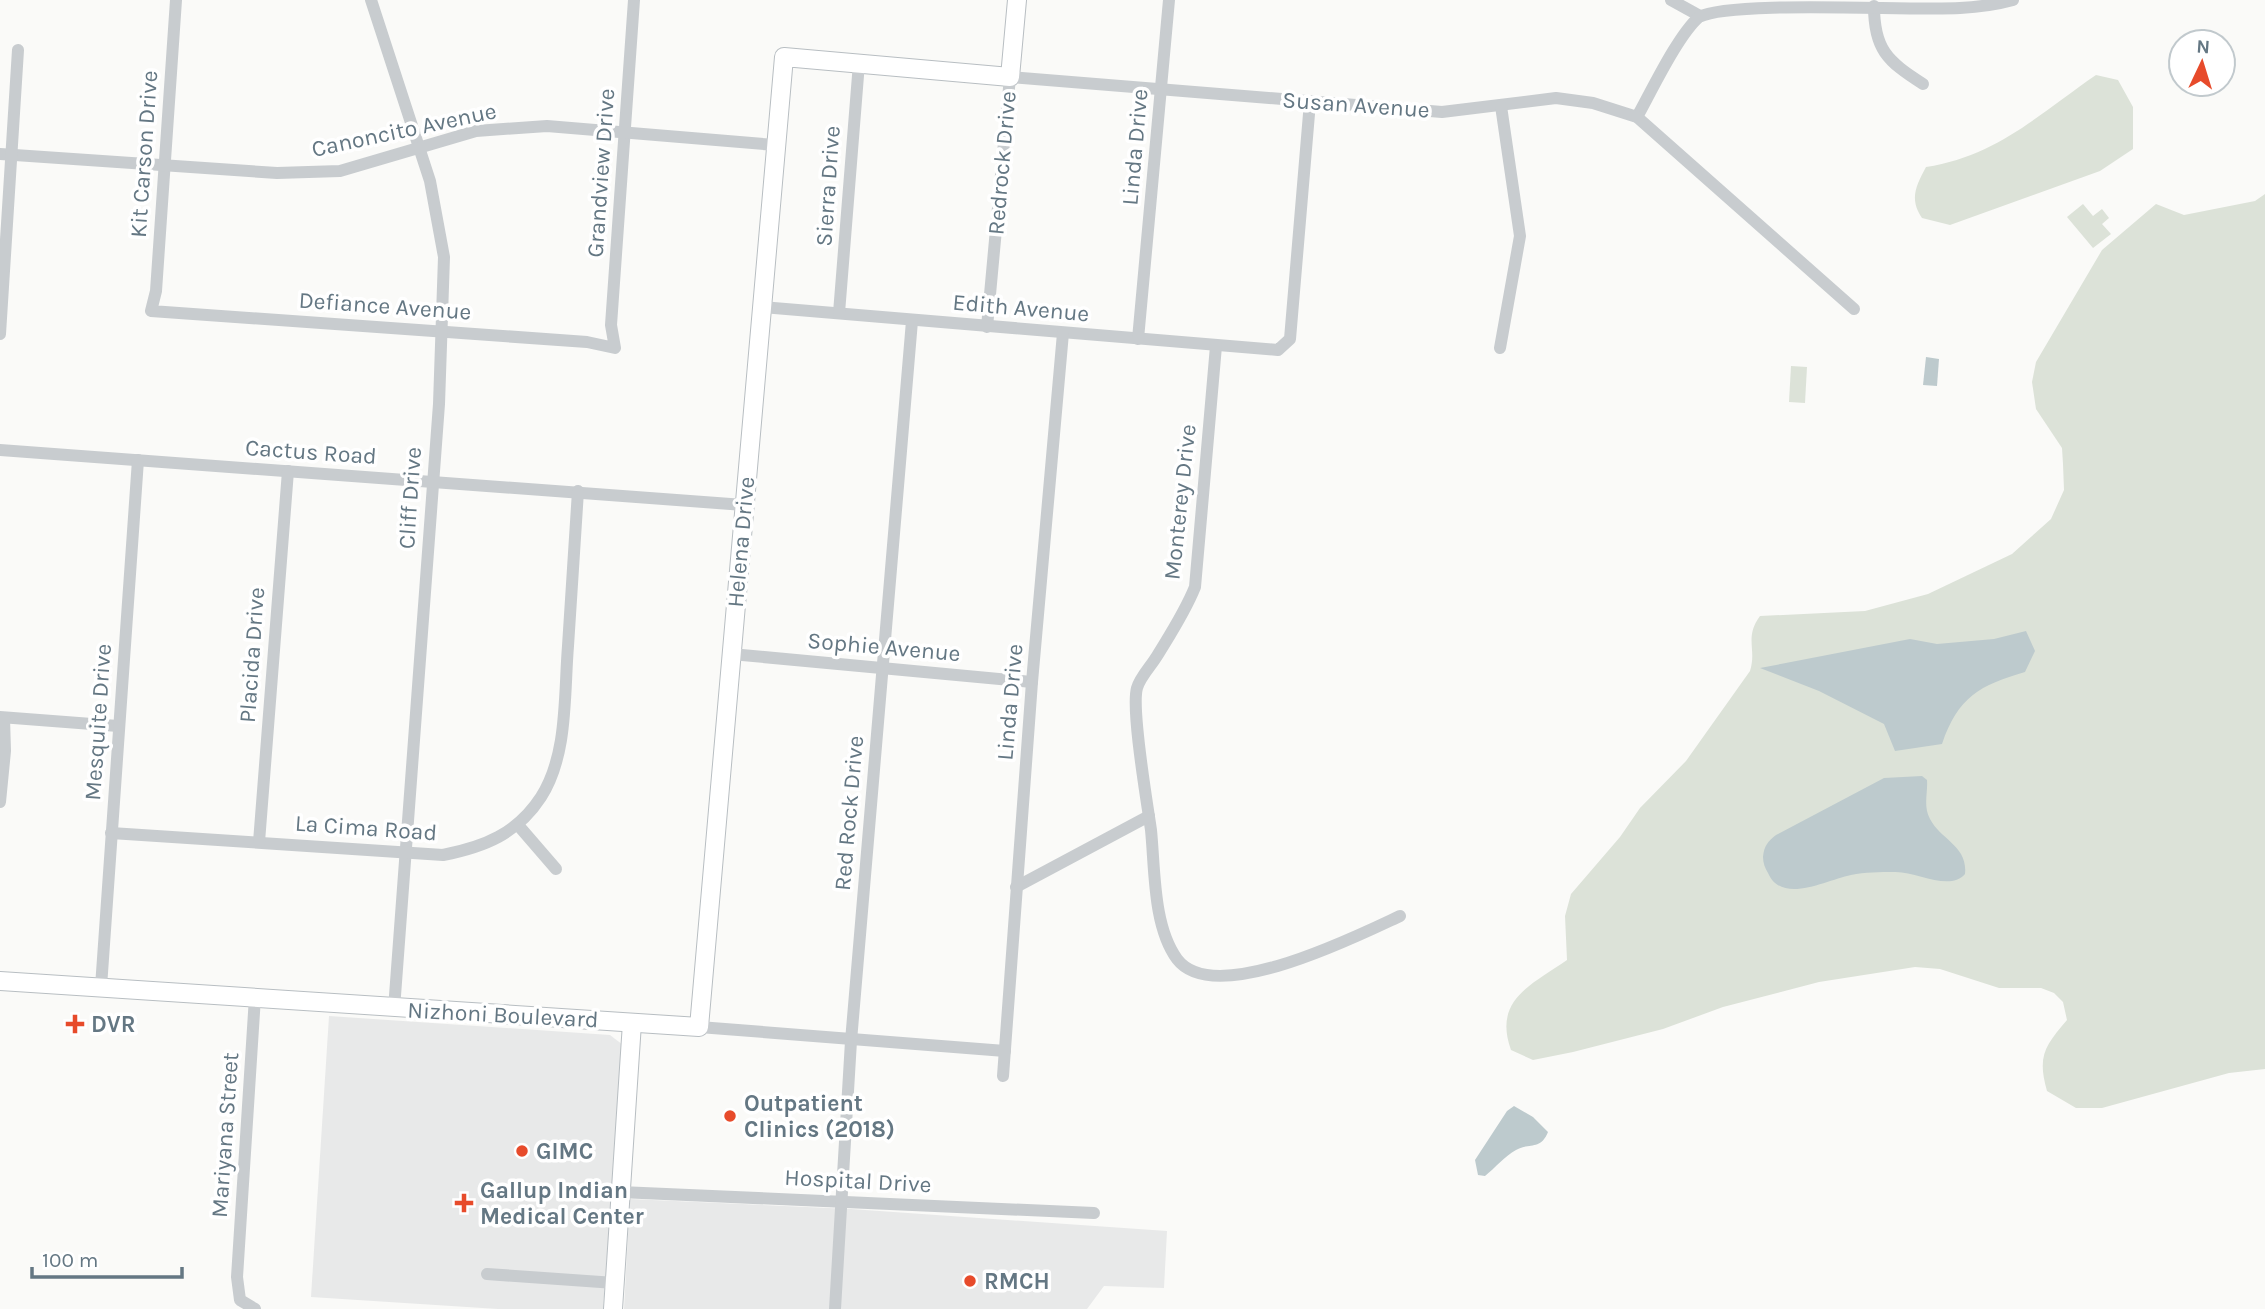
<svg xmlns="http://www.w3.org/2000/svg" width="2265" height="1309" viewBox="0 0 2265 1309" font-family="Karla,sans-serif">
<style>
.built{fill:#e8e9e9}
.green{fill:#dce2d8}
.water{fill:#bdcacd}
.lines{fill:none;stroke-linecap:round;stroke-linejoin:round}
.secondary-casing{stroke:#b8bec2;stroke-width:20}
.street{stroke:#c8cccf;stroke-width:12}
.secondary{stroke:#fff;stroke-width:18}
.poi-dot{fill:#e74b2b;stroke:#fff;stroke-width:2.5}
.labels{text-anchor:middle;dominant-baseline:central;stroke-width:7;stroke-linejoin:round;paint-order:stroke}
.street-label{font-size:23px;fill:#647783;stroke:#fff}
.poi-label{font-size:23px;font-weight:bold;fill:#647783;stroke:#fff;text-anchor:start}
</style>
<rect width="100%" height="100%" fill="#fafaf8"/>
<g class="built">
<path d="M329,1016L610,1035L623,1045L603,1309H498L311,1297Z"/>
<path d="M630,1199L851,1209L1167,1231L1164,1288L1104,1286L1087,1309H624Z"/>
</g>
<g class="green">
<path d="M2096,75L2118,80L2133,107V149L2100,171L1950,225L1922,218C1909,199 1916,186 1926,167C1997,156 2039,114 2096,75Z"/>
<path d="M2265,194V1069L2229,1073L2102,1108H2076L2047,1091C2037,1056 2045,1046 2067,1020L2063,1002L2054,993L2041,988H1999L1940,969L1915,967L1819,982L1723,1007L1663,1029L1573,1052L1533,1060L1511,1050C1493,1000 1531,985 1567,960L1565,916L1571,894L1620,837L1640,808L1686,761L1750,671C1757,649 1744,638 1760,616L1865,611L1928,594L2012,554L2051,519L2064,490L2063,464L2062,448L2036,409L2032,382L2036,362L2102,250L2156,204L2184,215L2255,201Z"/>
<path d="M2083,204L2093,216L2102,209L2109,218L2102,224L2111,234L2093,248L2067,217Z"/>
<path d="M1791,366L1807,367L1805,403L1789,402Z"/>
</g>
<g class="water">
<path d="M1926,357L1939,359L1937,386L1923,385Z"/>
<path d="M2026,631L2035,651L2025,672C1980,685 1958,697 1942,744L1895,751L1884,724L1819,691L1760,668L1910,639L1937,644L1994,639Z"/>
<path d="M1922,776L1927,780C1928,793 1923,806 1930,819C1941,840 1968,846 1965,874C1949,892 1917,871 1894,872C1880,872 1865,872 1851,875C1826,880 1782,905 1768,873C1765,868 1763,863 1763,857C1764,846 1768,841 1776,835L1884,778Z"/>
<path d="M1514,1106L1533,1117L1548,1132C1540,1151 1530,1142 1516,1150C1505,1156 1495,1168 1485,1176L1478,1175L1475,1160L1507,1111Z"/>
</g>
<g class="lines">
<g class="secondary-casing">
<g id="secondary">
<path d="M0,981L699,1027L784,57L1010,77L1017,0"/>
<path d="M613,1309L632,1023"/>
</g>
</g>
<g class="street">
<path d="M176,0L156,291L151,311L587,342L615,348L611,325L634,0"/>
<path d="M371,0L430,181L444,257L439,404L394,1009"/>
<path d="M1671,0L1700,16"/>
<path d="M1874,6C1874,49 1887,61 1923,84"/>
<path d="M1637,117C1651,92 1678,35 1699,17C1732,0 1909,11 1960,8C1978,7 1995,5 2013,0"/>
<path d="M0,154L277,173L340,171L476,131L547,126L775,145"/>
<path d="M761,307L1278,350L1290,339L1310,102"/>
<path d="M839,313L859,63"/>
<path d="M987,327L1010,77L1442,112L1556,98L1593,103L1637,117L1854,309"/>
<path d="M0,334L18,50"/>
<path d="M1138,339L1169,0"/>
<path d="M1216,346L1195,587C1185,612 1171,633 1157,656C1151,666 1140,677 1137,688C1131,709 1147,802 1151,830C1155,870 1153,926 1177,959C1214,1008 1357,936 1400,916"/>
<path d="M1500,348L1520,236L1501,106"/>
<path d="M0,450L744,505"/>
<path d="M731,654L1032,682"/>
<path d="M0,717L118,726"/>
<path d="M0,802L5,751L4,718"/>
<path d="M518,825L556,869"/>
<path d="M111,833L443,855C484,847 517,834 541,797C568,755 564,695 568,646C571,594 575,543 578,491"/>
<path d="M259,842L288,471"/>
<path d="M1016,887L1149,816"/>
<path d="M101,987L138,460"/>
<path d="M699,1027L1005,1051"/>
<path d="M1003,1076L1032,682L1063,333"/>
<path d="M620,1192L1094,1213"/>
<path d="M487,1274L615,1283"/>
<path d="M255,1309L240,1300L237,1277L255,997"/>
<path d="M835,1309L851,1041L912,321"/>
</g>
<use href="#secondary" class="secondary"/>
</g>
<g class="poi-dot">
<path d="M71.5 1013.5h7v7h7v7h-7v7h-7v-7h-7v-7h7z"/>
<circle cx="730" cy="1116" r="7"/>
<circle cx="522" cy="1151" r="7"/>
<path d="M460.5 1192.5h7v7h7v7h-7v7h-7v-7h-7v-7h7z"/>
<circle cx="970" cy="1281" r="7"/>
</g>
<g class="labels">
<g class="street-label">
<text transform="translate(1356 105) rotate(4)">Susan Avenue</text>
<text transform="translate(404 130) rotate(-12)">Canoncito Avenue</text>
<text transform="translate(1135 147) rotate(-85)">Linda Drive</text>
<text transform="translate(144 154) rotate(-86)">Kit Carson Drive</text>
<text transform="translate(1002 163) rotate(-85)">Redrock Drive</text>
<text transform="translate(601 173) rotate(-86)">Grandview Drive</text>
<text transform="translate(828 186) rotate(-86)">Sierra Drive</text>
<text transform="translate(385 306) rotate(4)">Defiance Avenue</text>
<text transform="translate(1021 308) rotate(5)">Edith Avenue</text>
<text transform="translate(311 452) rotate(4)">Cactus Road</text>
<text transform="translate(410 498) rotate(-86)">Cliff Drive</text>
<text transform="translate(1180 502) rotate(-84)">Monterey Drive</text>
<text transform="translate(741 542) rotate(-85)">Helena Drive</text>
<text transform="translate(884 647) rotate(5)">Sophie Avenue</text>
<text transform="translate(252 655) rotate(-86)">Placida Drive</text>
<text transform="translate(1010 702) rotate(-85)">Linda Drive</text>
<text transform="translate(98 722) rotate(-86)">Mesquite Drive</text>
<text transform="translate(849 813) rotate(-85)">Red Rock Drive</text>
<text transform="translate(366 828) rotate(4)">La Cima Road</text>
<text transform="translate(503 1015) rotate(3)">Nizhoni Boulevard</text>
<text transform="translate(225 1135) rotate(-86)">Mariyana Street</text>
<text transform="translate(858 1181) rotate(3)">Hospital Drive</text>
</g>
<g class="poi-label">
<text x="91" y="1024">DVR</text>
<text x="744" y="1103">Outpatient<tspan x="744" dy="26">Clinics (2018)</tspan></text>
<text x="536" y="1151">GIMC</text>
<text x="480" y="1190">Gallup Indian<tspan x="480" dy="26">Medical Center</tspan></text>
<text x="984" y="1281">RMCH</text>
</g>
</g>
<g transform="translate(2202 63) rotate(4)"><circle r="33" fill="#ffffff" stroke="#c1c9cd" stroke-width="2"/>
<path d="M0-5L12 26L0 18L-12 26Z" fill="#e74b2b"/>
<text y="-10" font-size="19" font-weight="bold" text-anchor="middle" fill="#647783">N</text>
</g>
<path d="M32 1267v10h150v-10" fill="none" stroke="#647783" stroke-width="3.5"/>
<text x="42" y="1267" font-size="21" fill="#647783" stroke="#ffffff" stroke-width="5" paint-order="stroke">100 m</text>
</svg>
